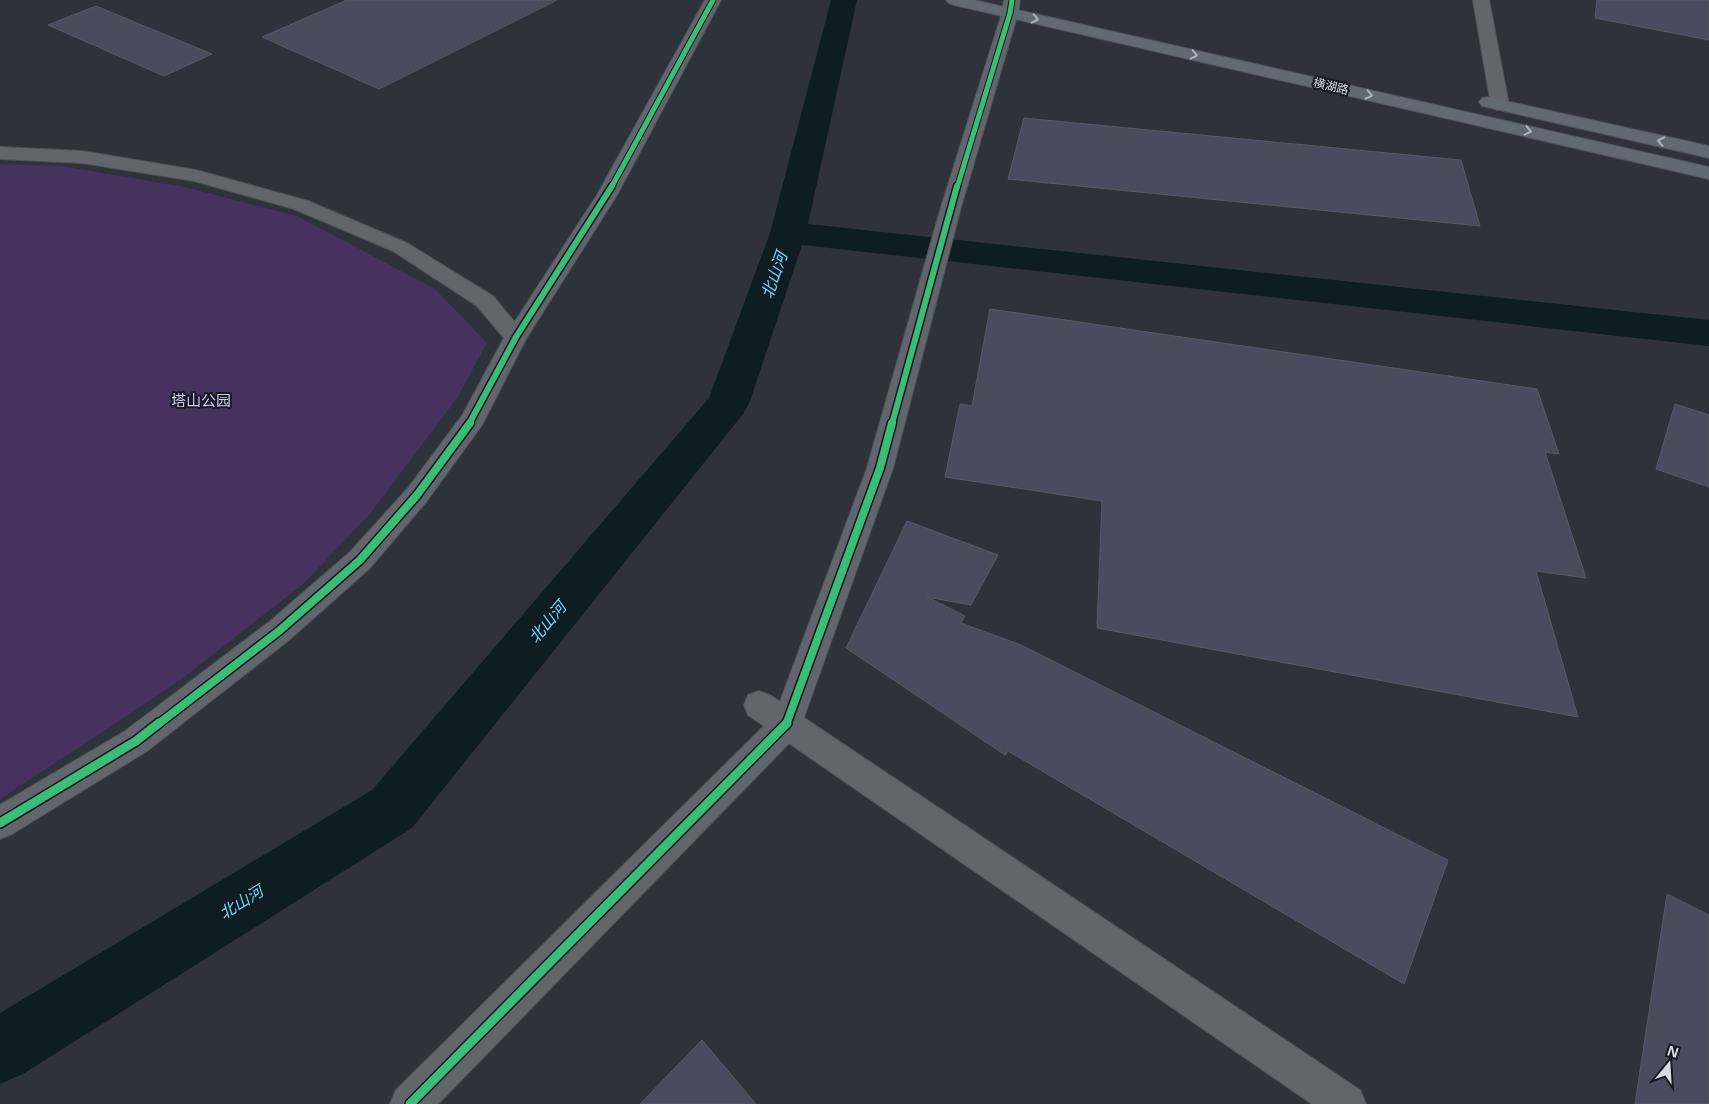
<svg xmlns="http://www.w3.org/2000/svg" width="1709" height="1104" viewBox="0 0 1709 1104" font-family="'Noto Sans','Noto Sans SC',sans-serif">
<style>
.green{fill:#47325f}
.lines{fill:none;stroke-linecap:round;stroke-linejoin:round}
.canal{fill:#0d1d22;fill-rule:evenodd}
.building{fill:#494c5c;stroke:#585a62}
.street-casing{stroke:#4d5158;stroke-width:2}
.secondary-casing{stroke:#4d5158;stroke-width:2}
.highway-casing{stroke:#4d5158;stroke-width:2}
.street{fill:#62666c;fill-rule:evenodd}
.secondary{fill:#62666c;fill-rule:evenodd}
.highway{fill:#616a73;fill-rule:evenodd}
.cycleway-far3-casing{stroke:#151920;stroke-width:7}
.cycleway-far2-casing{stroke:#151920;stroke-width:9}
.cycleway-far1-casing{stroke:#151920;stroke-width:11}
.cycleway-casing{stroke:#151920;stroke-width:12}
.cycleway-far3{stroke:#3abd76;stroke-width:5}
.cycleway-far2{stroke:#3abd76;stroke-width:6}
.cycleway-far1{stroke:#3abd76;stroke-width:8}
.cycleway{stroke:#3abd76;stroke-width:9}
.oneway{stroke:#acb3bd}
.labels{text-anchor:middle;dominant-baseline:central;stroke-width:4;stroke-linejoin:round;paint-order:stroke}
.far-street-label{font-size:12px;fill:#d5dbe5;stroke:#151920}
.park-label{font-size:15px;fill:#d9c8f0;stroke:#151920}
.water-label{font-size:16px;font-style:italic;fill:#61defb;stroke:#151920}
</style>
<rect width="100%" height="100%" fill="#2e333b"/>
<path class="green" d="M0,164L62,166L184,187L297,216L435,289L487,343L457,398L369,515L303,584L179,681L0,799Z"/>
<g class="lines">
<path class="canal" d="M831,0H857L808,224L1709,320V346L802,245L749,404L743,414L412,828L23,1074L0,1084V1013L372,790L709,398L770,233Z"/>
</g>
<g class="building">
<path d="M347,0H557L379,89L262,37Z"/>
<path d="M1597,0H1709V40L1595,18Z"/>
<path d="M96,6L212,54L164,76L48,25Z"/>
<path d="M1024,118L1461,160L1480,226L1008,179Z"/>
<path d="M990,309L1537,389L1559,454L1545,452L1586,578L1536,571L1578,717L1097,628L1102,501L945,477L960,404L972,406Z"/>
<path d="M1675,404L1709,415V487L1656,469Z"/>
<path d="M907,521L998,555L971,605L927,597L965,616L961,623L1021,645L1448,860L1404,984L1008,751L1005,755L846,648Z"/>
<path d="M1667,894L1709,915V1104H1635Z"/>
<path d="M702,1040L756,1104H640Z"/>
</g>
<g class="lines">
<g class="street-casing">
<g id="street">
<path d="M705,0H721L617,195L524,342L516,345L508,342L505,337L597,195Z"/>
<path d="M1473,0H1489L1509,105L1506,109L1500,110L1494,109L1491,105Z"/>
<path d="M759,691L770,695L1360,1090L1366,1104H1312L748,715L744,705L748,695Z"/>
</g>
</g>
<g class="secondary-casing">
<g id="secondary">
<path d="M1004,0H1020L1018,13L961,207L893,468L798,734L438,1104H390L396,1090L775,715L867,468L941,207L1002,13Z"/>
<path d="M0,147L82,151L196,170L308,201L407,243L493,296L527,337L482,425L426,502L370,568L289,640L147,751L12,834L0,839V805L125,731L269,622L350,552L408,488L463,414L504,338L477,306L393,251L294,209L194,181L82,163L0,159Z"/>
</g>
</g>
<g class="highway-casing">
<g id="highway">
<path d="M946,0H974L1709,167V179L954,5L949,3Z"/>
<path d="M1488,97L1709,146V158L1482,106L1479,102L1482,98Z"/>
</g>
</g>
<use href="#street" class="street"/>
<use href="#secondary" class="secondary"/>
<use href="#highway" class="highway"/>
<g class="cycleway-far3-casing">
<g id="cycleway-far3">
<path d="M611,188L713,0"/>
<path d="M957,188L1010,13L1012,0"/>
</g>
</g>
<g class="cycleway-far2-casing">
<g id="cycleway-far2">
<path d="M469,424L516,337L612,186"/>
<path d="M892,424L957,186"/>
</g>
</g>
<g class="cycleway-far1-casing">
<g id="cycleway-far1">
<path d="M157,725L279,631L360,560L417,495L470,423"/>
<path d="M786,725L880,468L892,423"/>
</g>
</g>
<g class="cycleway-casing">
<g id="cycleway">
<path d="M0,823L136,741L159,723"/>
<path d="M410,1104L787,723"/>
</g>
</g>
<use href="#cycleway-far3" class="cycleway-far3"/>
<use href="#cycleway-far2" class="cycleway-far2"/>
<use href="#cycleway-far1" class="cycleway-far1"/>
<use href="#cycleway" class="cycleway"/>
</g>
<defs><path id="oneway-chevron" d="M-2-3.5L2.5 0L-2 3.5" fill="none" stroke-width="1.6" stroke-linecap="round" stroke-linejoin="round" transform="scale(1.25)"/></defs>
<g class="oneway">
<use href="#oneway-chevron" transform="translate(1035 19) rotate(13)"/>
<use href="#oneway-chevron" transform="translate(1194 55) rotate(13)"/>
<use href="#oneway-chevron" transform="translate(1369 95) rotate(13)"/>
<use href="#oneway-chevron" transform="translate(1528 131) rotate(13)"/>
<use href="#oneway-chevron" transform="translate(1661 141) rotate(-167)"/>
</g>
<g class="labels">
<g class="far-street-label">
<text transform="translate(1331 86) rotate(13)">横湖路</text>
</g>
<g class="park-label">
<text x="201" y="400">塔山公园</text>
</g>
<g class="water-label">
<text transform="translate(774 275) rotate(-71)">北山河</text>
<text transform="translate(547 622) rotate(-50)">北山河</text>
<text transform="translate(241 902) rotate(-32)">北山河</text>
</g>
</g>
<g transform="translate(1669 1064) rotate(18)" stroke="#151920" stroke-width="4" paint-order="stroke">
<path d="M0-4L9 19L0 12L-9 19Z" fill="#d5dbe5"/>
<text y="-8" font-size="14" font-weight="bold" text-anchor="middle" fill="#d5dbe5">N</text>
</g>
</svg>
